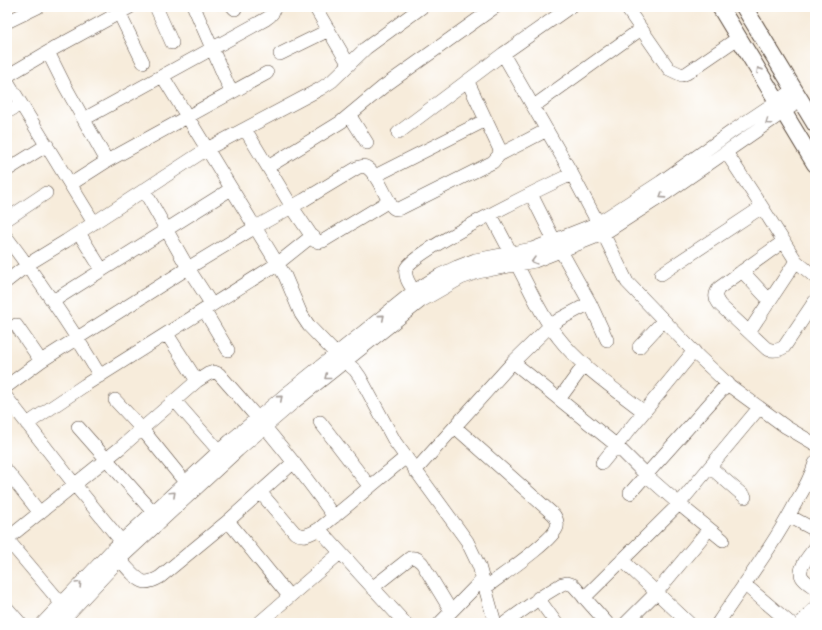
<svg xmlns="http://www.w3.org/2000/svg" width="822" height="630" font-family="'Gochi Hand',sans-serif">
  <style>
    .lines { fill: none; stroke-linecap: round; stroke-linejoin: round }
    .minor-casing { stroke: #57473a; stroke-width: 14 }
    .major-casing { stroke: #57473a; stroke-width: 18 }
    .minor { stroke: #fff; stroke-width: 13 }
    .major { stroke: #fff; stroke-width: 16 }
    .oneway { stroke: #a79f9a }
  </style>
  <rect width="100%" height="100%" fill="#fff"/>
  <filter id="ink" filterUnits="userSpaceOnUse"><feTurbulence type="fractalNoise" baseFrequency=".025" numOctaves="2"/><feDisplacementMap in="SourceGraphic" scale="8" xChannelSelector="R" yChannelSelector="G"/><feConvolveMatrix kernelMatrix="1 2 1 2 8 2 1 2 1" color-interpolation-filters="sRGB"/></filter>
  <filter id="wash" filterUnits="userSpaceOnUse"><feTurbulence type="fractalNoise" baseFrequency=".012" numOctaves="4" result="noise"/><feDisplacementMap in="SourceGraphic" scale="16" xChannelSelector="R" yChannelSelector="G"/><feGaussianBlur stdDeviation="0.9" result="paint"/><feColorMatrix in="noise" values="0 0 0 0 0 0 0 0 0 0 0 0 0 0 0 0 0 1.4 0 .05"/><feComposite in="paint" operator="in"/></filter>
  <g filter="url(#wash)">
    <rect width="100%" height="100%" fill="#f7ecdb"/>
  </g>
  <g filter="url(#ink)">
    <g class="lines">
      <g class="minor-casing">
        <path id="minor" d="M156 7 172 43
          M194 7 231 92
          M233 7 235 9
          M315 7 349 65
          M626 7 669 69 682 75 687 73 738 38
          M119 13 143 62
          M7 22 38 7
          M48 52 65 86 107 161
          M280 54 329 30
          M503 54 572 174 598 223 627 282 699 357 730 386 786 427 815 444
          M7 76 53 49 130 7
          M163 77 285 276 301 314 309 326 336 354 355 370 360 377 395 442 467 541 479 566 495 623
          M7 81 94 223
          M534 106 641 29
          M7 112 21 104
          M350 116 367 143
          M84 119 266 19C271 16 274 13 274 7
          M245 129 292 207 315 241 319 242 323 241 389 201
          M398 133 503 54 570 7
          M726 152 762 207 796 261 815 277
          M499 155 547 130
          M268 167 341 122 383 87 495 7
          M7 170 47 145
          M375 176 486 120
          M71 184 107 161 267 73
          M144 190 188 268 212 305
          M531 194 554 240
          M491 215 511 253
          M7 219 46 193
          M79 233 102 270
          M7 238C41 283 72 328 100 376
          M784 241 719 288C714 295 715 298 720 305L767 349C773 351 778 351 784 347L815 301
          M561 251 590 303 607 340
          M517 265C530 289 541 316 558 337 580 366 615 389 644 412
          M742 271 769 300
          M661 274 762 207
          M7 281 30 263 66 241 207 149 320 89 332 81 366 48 422 7
          M414 291C410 285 404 277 406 269 410 252 548 185 572 174
          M53 301 231 189
          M204 310 228 350
          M16 325 41 361
          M749 332 796 261
          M167 334 197 381
          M639 347 663 321
          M513 362 616 445 646 475 679 504 723 540
          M7 386 41 361 188 268 254 228 304 200 357 168C360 167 363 165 366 167 376 172 385 195 391 205 394 210 396 209 401 208L493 162 499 155 500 150 468 82
          M7 398 75 485 122 542
          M560 398 585 364
          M115 400 142 429 185 482
          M175 401 219 451
          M320 422 370 487
          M27 424 85 385 277 264 312 236 314 237
          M78 427 153 512
          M455 427 554 515C556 518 558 522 557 527 553 541 499 577 485 588
          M602 463 694 351
          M710 467 745 497
          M7 471 40 513
          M415 471 513 362 550 326 560 319 590 303
          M260 492 295 533C304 538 310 534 319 529L406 457
          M630 493 728 383
          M789 516 815 530
          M228 521 289 596
          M319 529 405 623
          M815 548C810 554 797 569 802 577 805 582 811 585 815 588
          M114 553C121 560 135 580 145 582 151 582 155 580 160 577L228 521 294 462
          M622 560 689 623
          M744 584 790 623
          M372 588 410 558C416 557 418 559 422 563L451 611
          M538 598 556 623
          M584 598 679 504 759 408
          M61 603 7 539 120 448 197 381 208 374 214 372 219 374C260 420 299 466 334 517
          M7 608 20 623
          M43 623 112 550 230 441 286 394 414 291 440 275 457 267 475 260 532 249 598 223 661 182 734 130 794 90
          M60 623 120 559 238 450 293 403 421 301 461 278 478 272 535 261 603 234 668 192 801 100
          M259 623 340 553
          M440 623 483 579
          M505 623 544 595 562 584 567 583 573 585 607 623
          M626 623 656 593 709 529
          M718 623C744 584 773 546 795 504 803 491 811 477 815 463
          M801 623 815 608"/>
      </g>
      <g class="major-casing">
        <path id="major" d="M720 7 815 164
          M744 7 815 124"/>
      </g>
      <use href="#minor" class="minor"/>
      <use href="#major" class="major"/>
    </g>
    <defs><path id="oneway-chevron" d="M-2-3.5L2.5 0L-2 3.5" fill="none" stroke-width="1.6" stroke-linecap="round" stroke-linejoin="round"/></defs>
    <g class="oneway">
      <use href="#oneway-chevron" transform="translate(759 70) rotate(-122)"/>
      <use href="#oneway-chevron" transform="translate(768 122) rotate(145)"/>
      <use href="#oneway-chevron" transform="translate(662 196) rotate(147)"/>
      <use href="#oneway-chevron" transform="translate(534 261) rotate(165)"/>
      <use href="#oneway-chevron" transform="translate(382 317) rotate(-40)"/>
      <use href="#oneway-chevron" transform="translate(327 377) rotate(142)"/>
      <use href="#oneway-chevron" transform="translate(280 398) rotate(-40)"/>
      <use href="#oneway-chevron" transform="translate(173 494) rotate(-43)"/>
      <use href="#oneway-chevron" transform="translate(79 584) rotate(-46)"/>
    </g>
  </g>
  <rect width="822" height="630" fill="none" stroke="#fff" stroke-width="24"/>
</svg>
